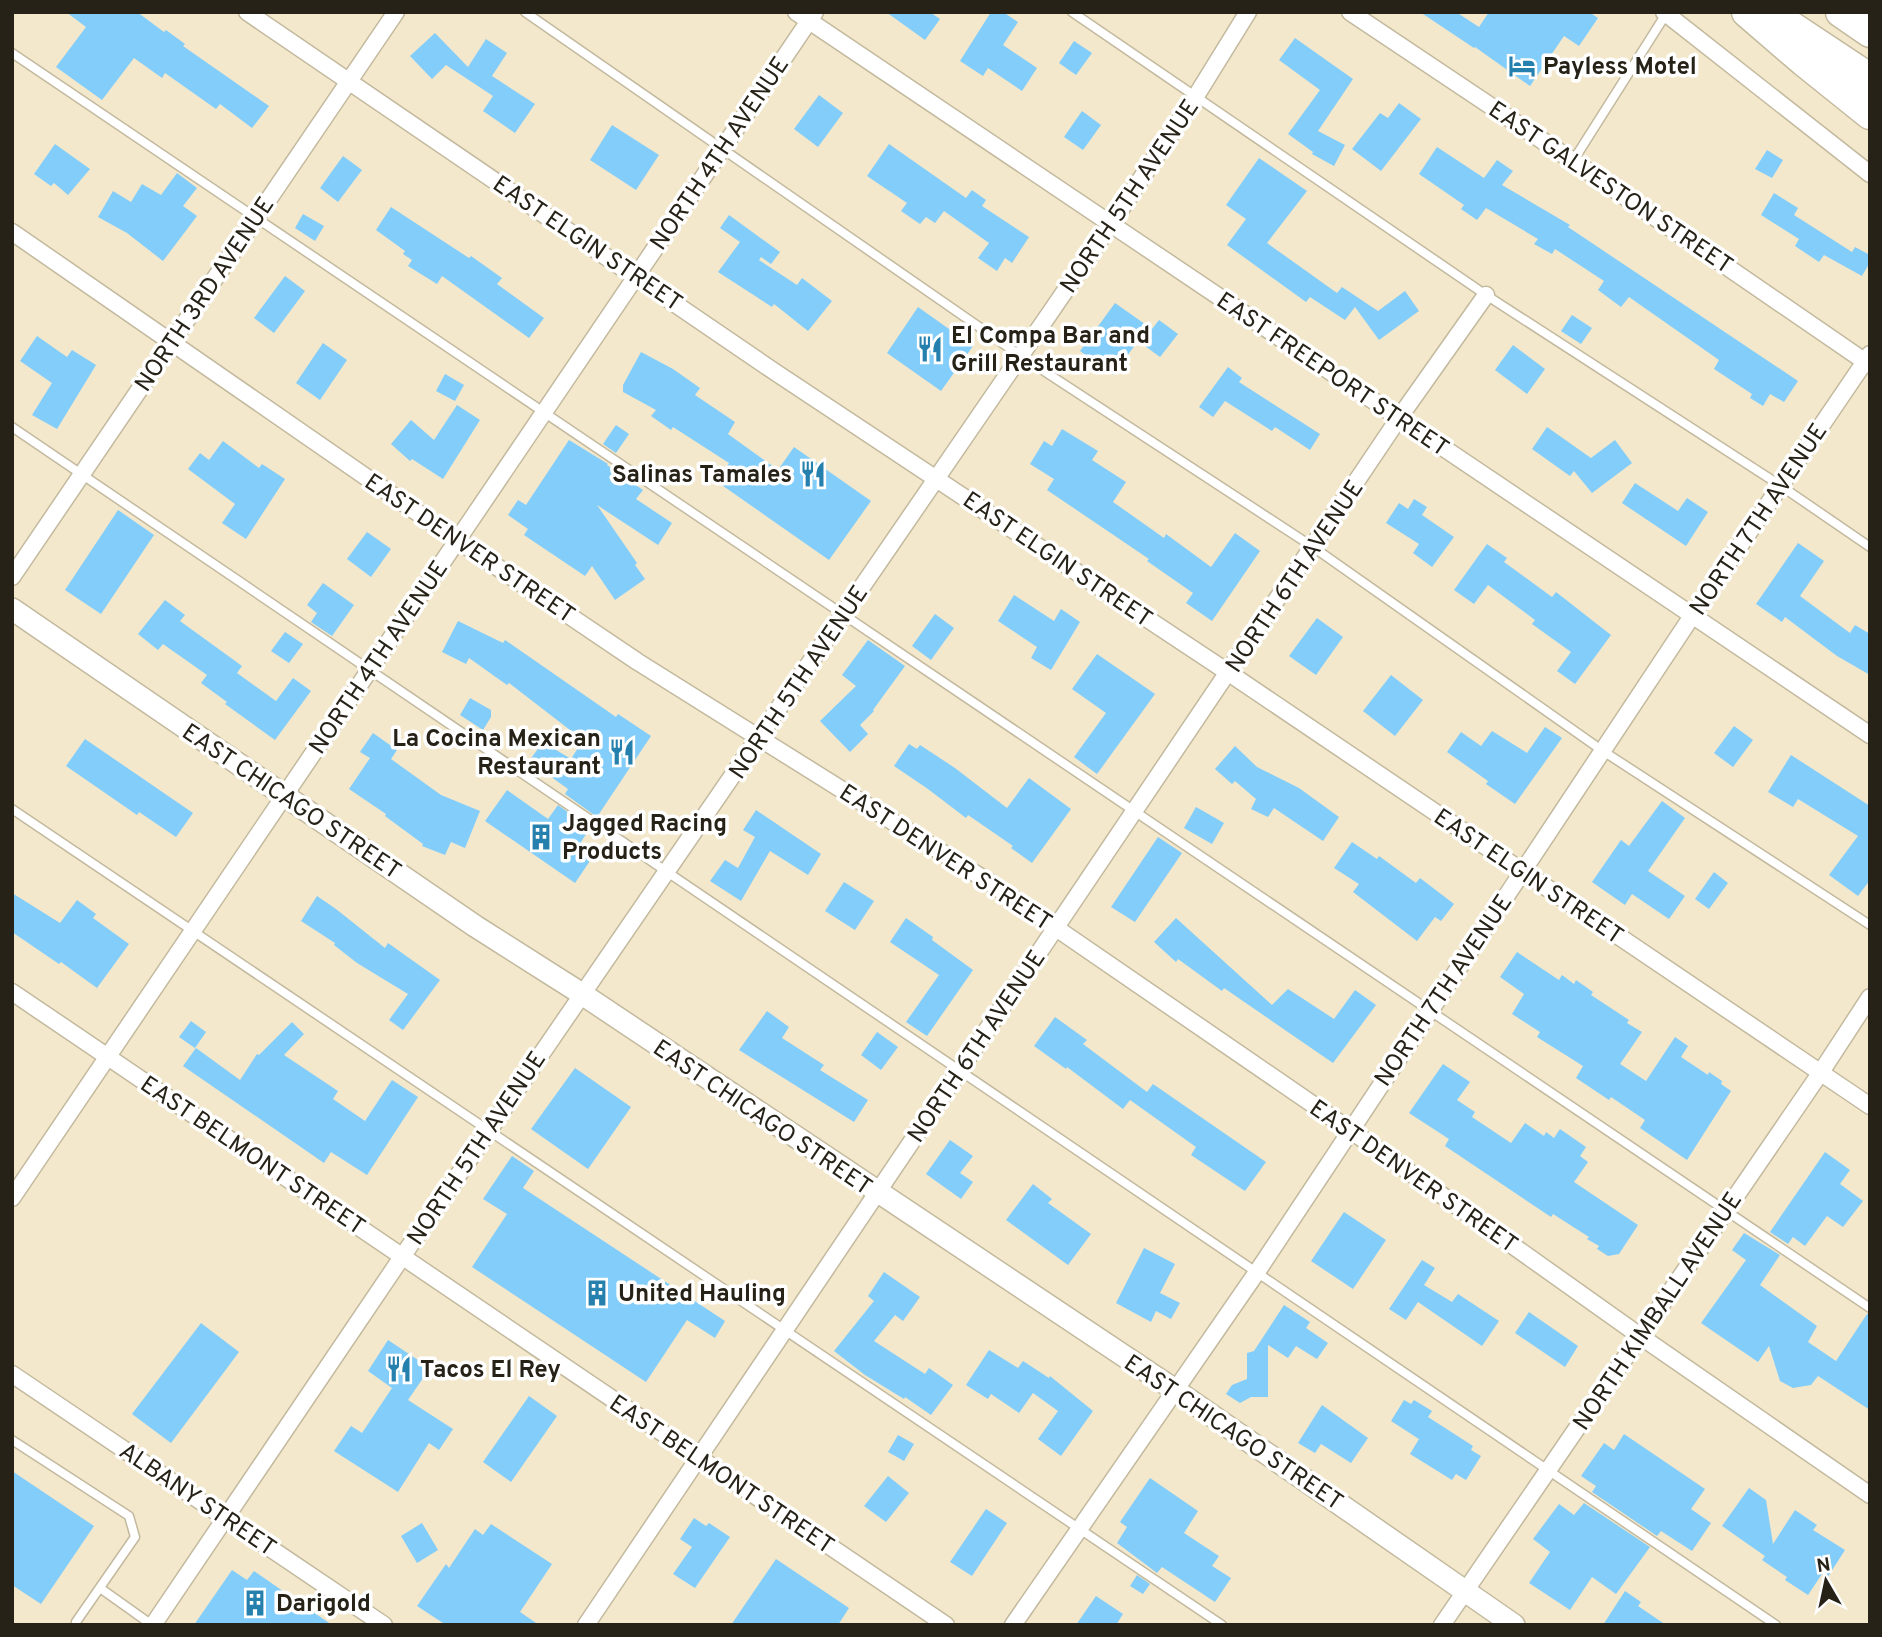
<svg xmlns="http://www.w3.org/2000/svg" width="1882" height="1637" font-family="Overpass,sans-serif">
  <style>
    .building { fill: #82cdfa }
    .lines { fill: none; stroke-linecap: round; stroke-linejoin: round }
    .service-casing { stroke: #c3b99e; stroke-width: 11 }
    .minor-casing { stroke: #c3b99e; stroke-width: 19 }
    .tertiary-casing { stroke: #c3b99e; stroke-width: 24 }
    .motorway-casing { stroke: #c3b99e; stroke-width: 33 }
    .service { stroke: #fff; stroke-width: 8 }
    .minor { stroke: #fff; stroke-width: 16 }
    .tertiary { stroke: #fff; stroke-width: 21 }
    .motorway { stroke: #fff; stroke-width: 30 }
    .labels { text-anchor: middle; stroke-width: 7; stroke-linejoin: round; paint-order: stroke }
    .poi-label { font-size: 24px; font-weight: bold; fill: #262218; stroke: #fff; text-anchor: start }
    .street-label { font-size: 24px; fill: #262218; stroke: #fff }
  </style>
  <rect width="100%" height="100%" fill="#f3e8cc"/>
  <path class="building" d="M66 12H137L164 32 166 30 185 44 183 46 269 106 252 128 220 104 216 109 165 73 162 78 134 58 102 100 56 67 86 27Z
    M886 12H930L940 19 925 40Z
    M991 12H1003L1018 22 1003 45 1037 68 1022 91 988 68 983 76 960 61Z
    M1420 12H1456L1479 27 1489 12H1589L1598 18 1579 46 1564 36 1530 86 1475 47 1474 48Z
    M435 33 468 67 486 39 507 53 492 76 535 104 515 133 483 111 493 96 446 65 432 79 410 56Z
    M1295 38 1353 79 1318 131 1345 145 1334 166 1312 154 1313 152 1288 134 1320 90 1279 60Z
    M1074 41 1092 53 1076 75 1059 63Z
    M819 95 843 113 818 147 794 129Z
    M1399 103 1421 119 1381 171 1352 149 1380 113 1388 118Z
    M1082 111 1101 125 1083 150 1064 137Z
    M612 125 659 155 636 190 590 160Z
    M55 144 90 169 68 195 54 183 51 186 34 174Z
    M889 144 966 198 972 190 986 200 982 206 1029 237 1012 263 1005 258 997 271 978 258 989 243 944 211 935 223 926 217 920 224 901 211 907 203 867 176Z
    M1437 147 1484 178 1497 160 1513 171 1502 185 1570 225 1568 227 1798 381 1784 402 1770 394 1763 406 1750 398 1752 394 1714 369 1719 360 1629 297 1621 307 1598 290 1604 281 1555 249 1552 254 1534 244 1538 239 1486 208 1477 220 1461 209 1464 205 1419 174Z
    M1767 150 1783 160 1772 178 1755 169Z
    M343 156 362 170 338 202 320 188Z
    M1259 158 1307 191 1267 243 1337 293 1342 287 1378 311 1405 291 1419 311 1379 340 1355 307 1345 320 1310 297 1306 302 1227 245 1246 219 1226 205Z
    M177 173 197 188 183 206 197 216 163 261 127 233 98 217 113 191 131 202 142 184 161 195Z
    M1774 193 1798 208 1794 215 1852 252 1855 247 1870 255V262L1862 276 1824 255 1819 262 1795 246 1799 239 1761 215Z
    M391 207 469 258 471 256 502 278 497 284 544 318 529 338 442 276 437 284 408 266 412 260 403 254 405 251 376 230Z
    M303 214 324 226 315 241 295 228Z
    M729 215 780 252 771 264 761 257 759 260 797 285 802 278 832 301 808 331 774 304 772 307 718 272 740 242 720 228Z
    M285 276 305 291 274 333 254 318Z
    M1115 303 1152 329 1159 320 1178 334 1160 357 1138 341 1113 375 1080 351Z
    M918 307 973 346 941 391 887 353Z
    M1572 315 1592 328 1581 344 1561 331Z
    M37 336 67 357 72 350 96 365 57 429 32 415 52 383 20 361Z
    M323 343 347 360 320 400 296 383Z
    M1513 345 1545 369 1527 394 1495 370Z
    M641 352 673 369 700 388 695 395 735 422 728 434 778 470 794 447 871 501 829 560 716 481 729 463 673 427 671 430 651 416 656 410 623 392V385Z
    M1228 367 1242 378 1239 382 1320 434 1310 450 1275 427 1272 431 1225 401 1213 417 1199 407Z
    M445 374 464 385 455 401 436 391Z
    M457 405 480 420 443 479 412 459 410 461 391 444 411 420 434 440Z
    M616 425 629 434 616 453 603 444Z
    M1547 427 1591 458 1615 440 1632 463 1592 493 1574 471 1570 476 1532 449Z
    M1062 429 1098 451 1092 460 1126 482 1113 502 1164 538 1166 534 1211 567 1235 533 1260 551 1212 621 1186 603 1193 593 1147 561 1149 559 1047 490 1054 479 1030 464 1044 441 1052 446Z
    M569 440 608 464 607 465 643 490 636 499 672 523 658 545 597 505 637 563 635 565 645 579 615 600 592 566 585 576 524 535 528 529 508 515 518 500 526 505Z
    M223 441 259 468 262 464 285 479 246 539 222 523 235 504 188 469 200 453 209 460Z
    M1635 483 1678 511 1687 498 1708 512 1686 546 1622 503Z
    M1414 499 1427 507 1422 515 1454 537 1432 567 1413 553 1419 544 1386 523 1399 503 1408 509Z
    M118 510 154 535 101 614 65 590Z
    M367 532 391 549 371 577 347 559Z
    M1798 543 1824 561 1800 596 1850 633 1855 625 1870 634V675L1837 656 1785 617 1782 622 1756 604Z
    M1487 544 1507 558 1504 562 1552 597 1556 592 1611 635 1575 684 1557 671 1571 652 1532 624 1535 620 1488 585 1474 604 1454 590Z
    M323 583 354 605 332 636 311 622 317 613 307 605Z
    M1014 595 1054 621 1061 609 1080 622 1051 670 1031 658 1037 647 998 621Z
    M165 600 185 615 180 621 242 666 237 673 276 701 293 678 311 691 275 740 225 704 227 702 201 683 207 675 163 644 158 650 138 634Z
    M935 614 954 628 931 660 912 646Z
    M1317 618 1343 637 1316 675 1289 656Z
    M458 621 503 643 505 640 616 717 618 714 651 736 597 817 565 794 568 789 529 761 543 742 571 759 583 740 509 683 507 685 469 658 466 664 442 652Z
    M285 632 303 644 289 663 271 651Z
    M868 640 905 666 873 710 874 711 860 725 868 734 850 752 820 721 856 686 842 675Z
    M1097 654 1155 694 1097 774 1074 757 1106 713 1072 689Z
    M1391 675 1423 700 1395 736 1363 711Z
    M470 698 491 710V717L483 730 460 715Z
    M1734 726 1753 740 1733 767 1714 753Z
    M1545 727 1562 738 1515 804 1486 784 1488 781 1447 752 1461 732 1481 746 1492 731 1527 753Z
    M373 733 397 750 391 759 441 795 480 811 465 848 451 842 445 855 422 846 423 844 385 816 386 814 349 789 370 758 360 752Z
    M85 739 193 813 176 837 139 812 137 815 66 766Z
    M909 744 917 749 920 745 955 768 1007 808 1029 778 1071 809 1032 863 1011 848 1013 846 968 815 966 818 928 789 894 766Z
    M1235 746 1257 767 1299 788 1339 817 1323 841 1274 808 1268 817 1251 809 1256 799 1235 781 1232 784 1215 769Z
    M1791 755 1870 806V880L1858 896 1829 875 1858 836 1798 799 1793 807 1768 792Z
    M507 790 548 819 558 805 590 828 581 842 596 852 575 883 485 821Z
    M1662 801 1685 818 1648 871 1685 896 1669 919 1632 894 1625 905 1592 882 1621 840 1629 846Z
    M1196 807 1224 823 1212 844 1184 828Z
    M756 810 821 854 808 875 770 851 741 901 710 881 725 860 738 868 755 837 743 830Z
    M1158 837 1182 853 1135 922 1111 907Z
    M1352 842 1377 859 1379 856 1416 883 1420 878 1454 904 1441 921 1435 917 1417 941 1353 892 1359 884 1334 868Z
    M1714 872 1728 883 1709 909 1695 899Z
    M844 882 874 901 855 930 825 911Z
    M12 893 60 923 77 900 96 914 93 918 129 944 97 988 61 962 59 964 12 932Z
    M317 896 336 909 385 948 388 943 440 980 403 1030 389 1020 408 994 357 963 334 945 335 943 301 921Z
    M906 918 933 937 932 940 973 970 927 1036 906 1022 939 975 890 942Z
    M1176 918 1272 1005 1288 989 1334 1019 1355 990 1376 1005 1333 1063 1224 988 1222 991 1178 959 1176 962 1154 942Z
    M1517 952 1559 980 1562 975 1574 984 1576 980 1593 992 1591 995 1629 1020 1627 1023 1642 1032 1620 1064 1646 1081 1675 1037 1688 1046 1681 1057 1708 1075 1709 1072 1722 1081 1721 1084 1731 1091 1687 1160 1640 1128 1645 1120 1611 1097 1609 1100 1576 1078 1583 1066 1537 1037 1540 1032 1512 1014 1524 994 1500 977Z
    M767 1011 789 1027 782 1038 824 1065 820 1070 868 1100 854 1122 739 1050Z
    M1055 1017 1087 1040 1083 1044 1147 1092 1153 1084 1266 1162 1245 1191 1191 1155 1196 1147 1130 1100 1123 1109 1067 1067 1066 1069 1034 1046Z
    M191 1021 206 1032 195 1048 179 1037Z
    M292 1022 304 1034 284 1055 338 1091 333 1099 365 1121 392 1080 418 1097 367 1175 331 1152 324 1163 183 1066 196 1048 240 1080 257 1054 259 1055Z
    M877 1032 898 1047 881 1070 861 1055Z
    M1443 1064 1470 1082 1457 1100 1475 1112 1472 1117 1511 1143 1525 1123 1544 1136 1546 1132 1554 1138 1560 1129 1586 1147 1580 1156 1588 1162 1574 1182 1638 1225 1619 1254 1608 1256 1597 1249 1599 1246 1587 1239 1589 1237 1553 1214 1551 1217 1445 1146 1449 1139 1409 1113Z
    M575 1068 631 1107 588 1169 531 1129Z
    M950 1140 973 1156 960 1173 973 1182 961 1199 926 1174Z
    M1825 1152 1850 1170 1840 1184 1863 1201 1843 1227 1827 1216 1805 1246 1793 1237 1788 1244 1770 1232Z
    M512 1156 534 1171 523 1188 725 1321 715 1338 687 1320 646 1382 472 1267 507 1214 483 1199Z
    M1033 1184 1052 1199 1048 1203 1091 1234 1068 1265 1006 1220Z
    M1344 1212 1386 1240 1353 1289 1311 1261Z
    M1744 1233 1780 1255 1760 1285 1817 1326 1808 1342 1836 1361 1867 1314H1870V1410L1818 1376 1811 1385 1793 1388 1780 1381 1769 1346 1758 1362 1701 1323 1746 1260 1732 1250Z
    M1144 1248 1175 1264 1160 1293 1180 1303 1171 1319 1156 1311 1151 1322 1116 1303Z
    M1422 1260 1435 1268 1424 1285 1452 1302 1458 1294 1499 1321 1482 1346 1418 1302 1406 1320 1389 1309Z
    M884 1272 920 1297 903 1321 895 1315 874 1341 925 1374 929 1368 953 1385 931 1415 905 1397 904 1399 865 1375 834 1351 874 1301 868 1296Z
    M1284 1305 1310 1322 1306 1328 1328 1343 1317 1359 1296 1346 1288 1358 1268 1345V1397H1251L1240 1403 1226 1394 1232 1385 1247 1379V1353L1254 1351Z
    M1529 1312 1578 1346 1565 1367 1515 1333Z
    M201 1323 239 1352 171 1443 132 1414Z
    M388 1340 430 1368 408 1400 453 1429 439 1450 429 1443 398 1492 334 1451 351 1426 362 1433 392 1388 368 1371Z
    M989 1350 1018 1368 1023 1361 1049 1378 1050 1376 1093 1411 1061 1456 1038 1439 1058 1411 1033 1393 1019 1413 991 1394 988 1399 966 1385Z
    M529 1396 557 1416 511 1482 483 1462Z
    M1404 1400 1411 1404 1414 1400 1432 1411 1428 1417 1473 1446 1471 1450 1481 1456 1466 1480 1456 1474 1452 1480 1410 1454 1419 1439 1391 1421Z
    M1322 1405 1368 1438 1351 1463 1321 1444 1315 1453 1298 1443Z
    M1624 1434 1705 1489 1691 1509 1711 1523 1692 1551 1661 1531 1657 1536 1592 1492 1596 1486 1581 1476 1604 1443 1614 1450Z
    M898 1435 914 1444 904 1461 888 1452Z
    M12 1471 94 1526 41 1604 12 1585Z
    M888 1476 909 1493 886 1522 864 1506Z
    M1150 1478 1198 1511 1184 1533 1219 1556 1212 1566 1231 1578 1215 1602 1162 1567 1157 1573 1117 1543 1127 1527 1120 1522Z
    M1749 1488 1766 1500 1773 1544 1795 1510 1817 1525 1813 1530 1845 1550 1827 1578 1822 1574 1808 1595 1785 1580 1787 1577 1762 1560 1765 1556 1722 1526Z
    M1584 1503 1650 1547 1616 1594 1592 1577 1570 1610 1529 1583 1550 1552 1533 1539 1559 1504 1574 1515Z
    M986 1509 1007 1523 972 1576 950 1562Z
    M694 1518 706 1526 709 1523 730 1537 695 1588 673 1574 692 1547 680 1539Z
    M422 1523 438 1550 417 1563 401 1536Z
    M491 1524 552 1564 520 1612 539 1625H446L417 1606 446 1564 449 1568 475 1529 483 1535Z
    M776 1559 849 1608 838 1625H731Z
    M232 1570 247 1580 254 1571 332 1625H194Z
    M1137 1575 1150 1584 1143 1594 1130 1586Z
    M1625 1591 1641 1602 1638 1606 1666 1625H1603Z
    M1096 1596 1123 1614 1116 1625H1076Z"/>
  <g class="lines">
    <g class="service-casing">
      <path id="service" d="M525 12 1021 356 1313 547 1603 751 1870 925
        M1072 12 1486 295 1781 486 1870 547
        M12 53 1870 1308
        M1573 161 1666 14
        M12 427 1776 1625
        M12 809 1222 1625
        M12 1440 129 1516 135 1537 76 1622 77 1625
        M100 1588 152 1625"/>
    </g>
    <g class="minor-casing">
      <path id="minor" d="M247 12 775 372 1229 673 1870 1106
        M796 12 1870 735
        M1350 12 1573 161 1870 365
        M1664 12 1870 174
        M12 232 457 540 638 662 989 882 1350 1130 1640 1336 1870 1495
        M12 577 396 12
        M12 992 946 1625
        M12 1198 815 12
        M12 1374 384 1625
        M153 1625 402 1257 1111 224 1196 96 1248 12
        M586 1625 1399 418 1486 295
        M1013 1625 1257 1272 1692 616 1870 354
        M1442 1625 1821 1072 1870 997"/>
    </g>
    <g class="tertiary-casing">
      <path id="tertiary" d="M12 609 475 926 582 994 1175 1390 1514 1625"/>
    </g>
    <g class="motorway-casing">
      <path id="motorway" d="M1747 12 1804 61 1870 114
        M1841 12 1870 32
        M1775 16 1870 79"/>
    </g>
    <use href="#service" class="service"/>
    <use href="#minor" class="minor"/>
    <use href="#tertiary" class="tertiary"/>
    <use href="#motorway" class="motorway"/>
  </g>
  <defs>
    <g id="hotel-bare" transform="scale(2.1)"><path d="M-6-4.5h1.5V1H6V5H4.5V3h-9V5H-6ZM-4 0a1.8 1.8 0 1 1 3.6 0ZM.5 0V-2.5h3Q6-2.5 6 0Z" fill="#2680ae" stroke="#fff" stroke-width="2.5" paint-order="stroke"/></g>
    <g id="restaurant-bare" transform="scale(2.1)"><path d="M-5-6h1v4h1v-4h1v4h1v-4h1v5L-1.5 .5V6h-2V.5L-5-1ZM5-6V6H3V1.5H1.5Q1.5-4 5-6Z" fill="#2680ae" stroke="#fff" stroke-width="2.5" paint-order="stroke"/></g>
    <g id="building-bare" transform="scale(2.1)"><path d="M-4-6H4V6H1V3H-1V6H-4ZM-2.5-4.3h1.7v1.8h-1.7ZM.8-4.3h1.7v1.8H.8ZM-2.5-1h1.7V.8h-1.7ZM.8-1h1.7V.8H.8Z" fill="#2680ae" stroke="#fff" stroke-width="2.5" paint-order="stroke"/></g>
  </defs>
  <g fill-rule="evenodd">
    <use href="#hotel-bare" x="1522" y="66"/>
    <use href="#restaurant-bare" x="930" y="349"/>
    <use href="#restaurant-bare" x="813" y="474"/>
    <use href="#restaurant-bare" x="622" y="752"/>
    <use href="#building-bare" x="541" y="837"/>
    <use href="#building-bare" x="597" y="1293"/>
    <use href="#restaurant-bare" x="399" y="1369"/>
    <use href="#building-bare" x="255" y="1603"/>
  </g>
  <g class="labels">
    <g class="poi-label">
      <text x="1543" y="74">Payless Motel</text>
      <text x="951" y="343">El Compa Bar and<tspan x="951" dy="28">Grill Restaurant</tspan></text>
      <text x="792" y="482" text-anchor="end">Salinas Tamales</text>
      <text x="601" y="746" text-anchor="end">La Cocina Mexican<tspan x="601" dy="28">Restaurant</tspan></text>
      <text x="562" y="831">Jagged Racing<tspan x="562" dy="28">Products</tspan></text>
      <text x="618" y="1301">United Hauling</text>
      <text x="420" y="1377">Tacos El Rey</text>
      <text x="276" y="1611">Darigold</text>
    </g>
    <g class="street-label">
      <text transform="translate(719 153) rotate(-56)" y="8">NORTH 4TH AVENUE</text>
      <text transform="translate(1611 187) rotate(34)" y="8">EAST GALVESTON STREET</text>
      <text transform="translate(1129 196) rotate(-56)" y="8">NORTH 5TH AVENUE</text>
      <text transform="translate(588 243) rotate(34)" y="8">EAST ELGIN STREET</text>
      <text transform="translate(204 294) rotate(-56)" y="8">NORTH 3RD AVENUE</text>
      <text transform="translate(1333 374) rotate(34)" y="8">EAST FREEPORT STREET</text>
      <text transform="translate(1758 519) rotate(-56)" y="8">NORTH 7TH AVENUE</text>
      <text transform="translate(470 548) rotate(34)" y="8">EAST DENVER STREET</text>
      <text transform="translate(1058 559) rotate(34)" y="8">EAST ELGIN STREET</text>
      <text transform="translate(1294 576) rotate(-56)" y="8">NORTH 6TH AVENUE</text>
      <text transform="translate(378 657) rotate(-56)" y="8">NORTH 4TH AVENUE</text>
      <text transform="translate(798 682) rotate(-56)" y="8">NORTH 5TH AVENUE</text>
      <text transform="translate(292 801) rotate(34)" y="8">EAST CHICAGO STREET</text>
      <text transform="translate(946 857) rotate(33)" y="8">EAST DENVER STREET</text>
      <text transform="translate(1529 876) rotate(34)" y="8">EAST ELGIN STREET</text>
      <text transform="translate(1443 990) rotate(-56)" y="8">NORTH 7TH AVENUE</text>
      <text transform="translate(976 1046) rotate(-56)" y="8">NORTH 6TH AVENUE</text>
      <text transform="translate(763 1117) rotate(34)" y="8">EAST CHICAGO STREET</text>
      <text transform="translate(476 1148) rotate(-56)" y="8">NORTH 5TH AVENUE</text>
      <text transform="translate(253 1155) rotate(34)" y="8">EAST BELMONT STREET</text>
      <text transform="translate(1414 1176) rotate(35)" y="8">EAST DENVER STREET</text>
      <text transform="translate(1657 1311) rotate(-56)" y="8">NORTH KIMBALL AVENUE</text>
      <text transform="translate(1234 1432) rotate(34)" y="8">EAST CHICAGO STREET</text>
      <text transform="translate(722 1474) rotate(34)" y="8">EAST BELMONT STREET</text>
      <text transform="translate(198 1499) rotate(34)" y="8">ALBANY STREET</text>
    </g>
  </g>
  <rect width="1882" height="1637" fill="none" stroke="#262218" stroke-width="28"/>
  <g transform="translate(1826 1581) rotate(351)" stroke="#ffffff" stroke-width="5" paint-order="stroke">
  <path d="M0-5L12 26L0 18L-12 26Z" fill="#262218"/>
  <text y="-10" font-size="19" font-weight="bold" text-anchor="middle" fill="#262218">N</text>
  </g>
</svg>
